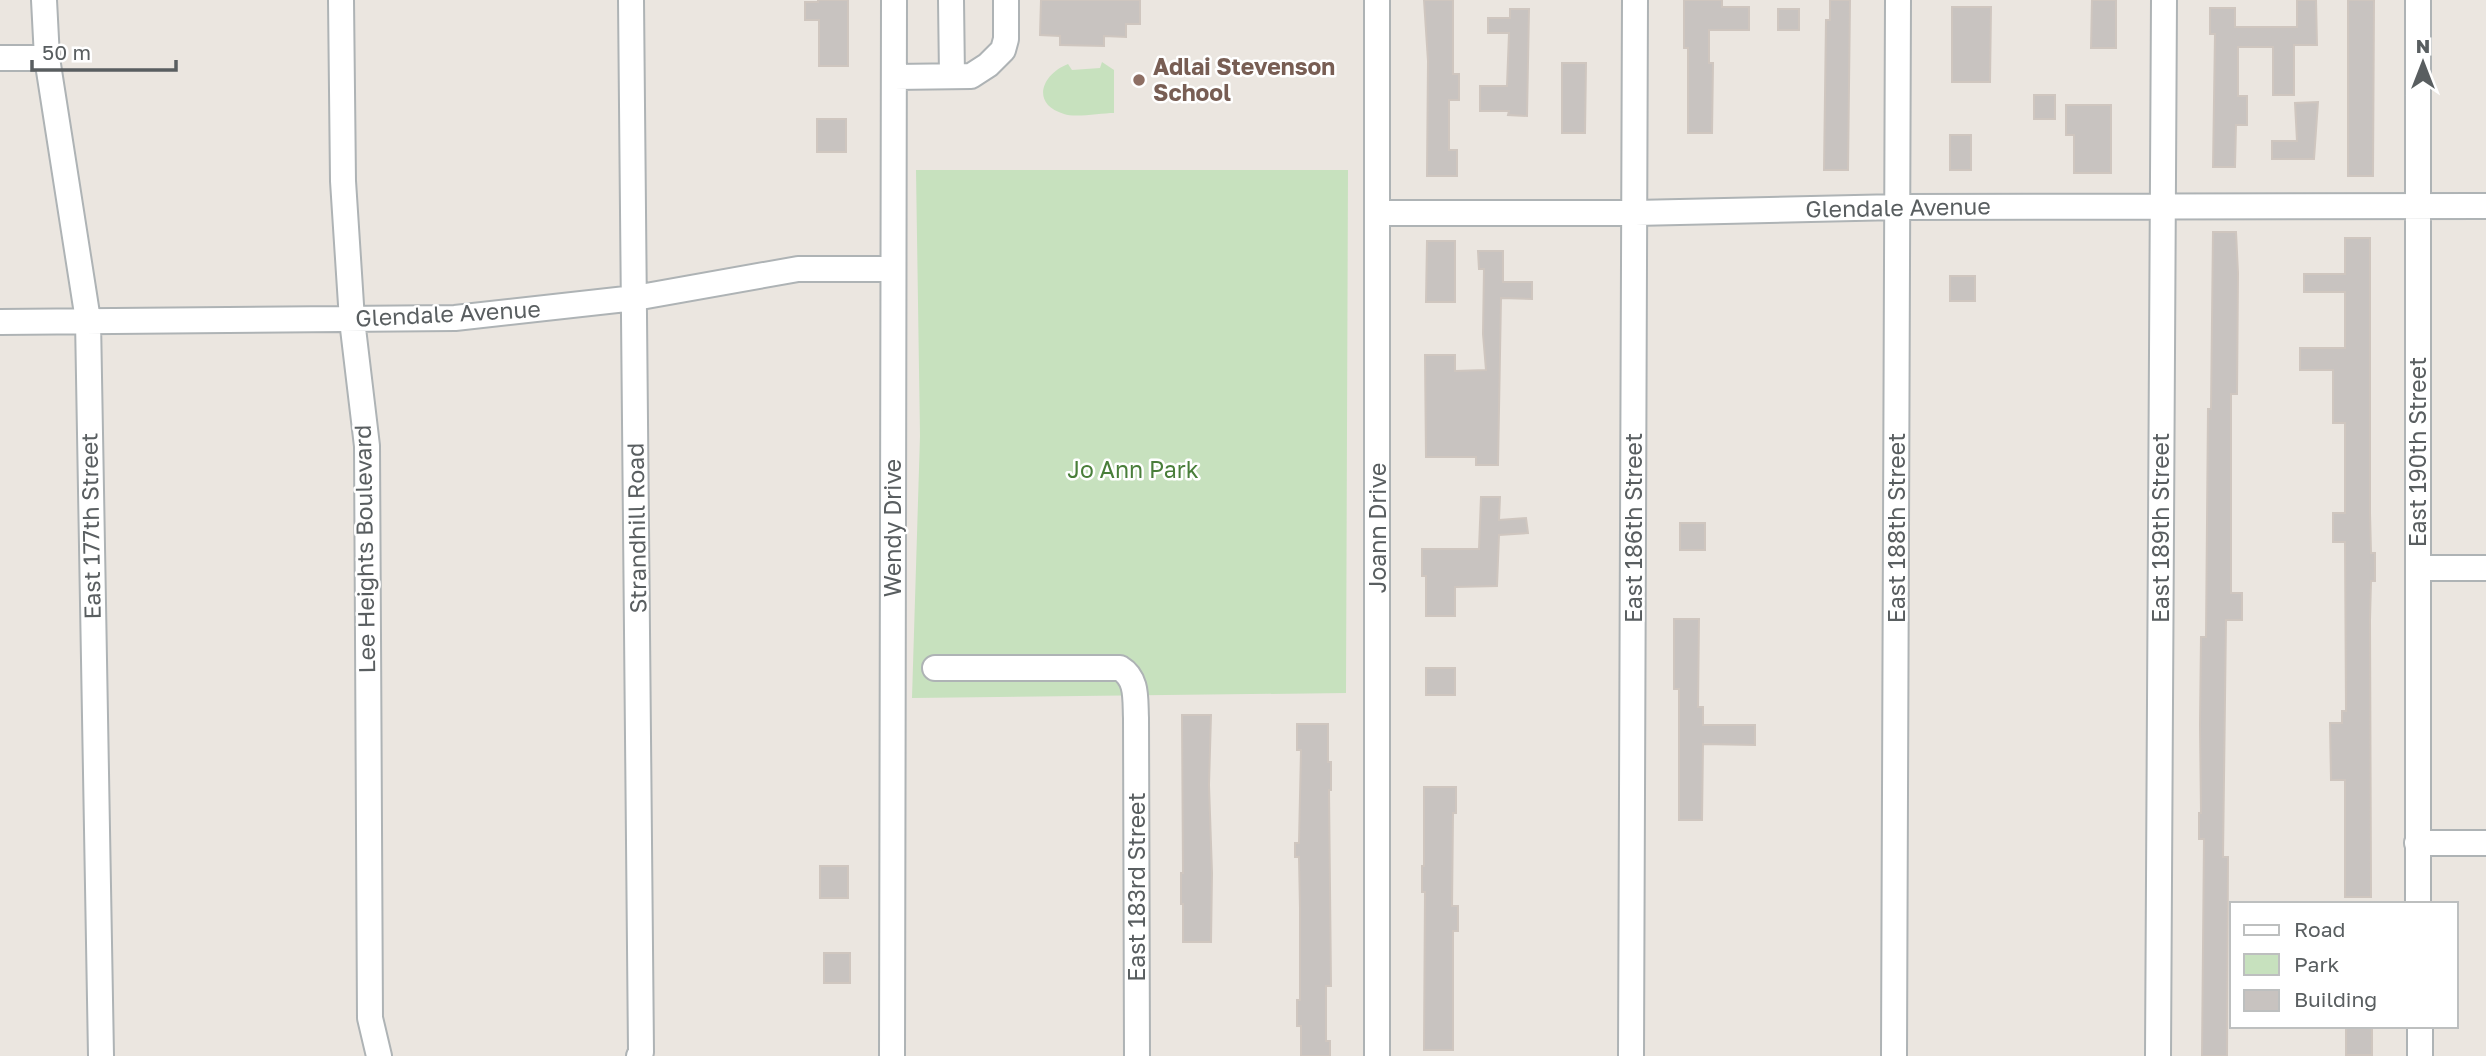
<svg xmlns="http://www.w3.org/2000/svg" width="2486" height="1056" font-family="'Golos Text',sans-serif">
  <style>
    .green { fill: #c7e1be }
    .building { fill: #c8c3c0; stroke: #cfc6bf; stroke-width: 2 }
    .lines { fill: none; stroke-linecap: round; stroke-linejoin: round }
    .minor-casing { stroke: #aeb3b5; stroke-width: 28 }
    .minor { stroke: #fff; stroke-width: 24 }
    .education-dot { fill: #8d6e63; stroke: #fff; stroke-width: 2.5 }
    .labels { text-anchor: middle; stroke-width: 5; stroke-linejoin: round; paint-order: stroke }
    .education-label { font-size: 23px; font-weight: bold; fill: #785e54; stroke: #fff; text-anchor: start }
    .street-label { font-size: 23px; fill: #595e60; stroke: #fff }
    .park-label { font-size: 23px; fill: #497e3a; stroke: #fff }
  </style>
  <rect width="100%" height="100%" fill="#ebe6e0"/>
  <path class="green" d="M1102 62 1114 70V113C1101 113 1075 118 1064 114 1030 104 1042 74 1068 64L1072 70 1100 68Z
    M916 170H1348L1346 693 912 698 920 436Z"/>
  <path class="building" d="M818 0H848V66H819V20H805V2H818Z
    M1041 0H1140V24H1126V37L1104 36V46L1060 45V36L1040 35Z
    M1424 0H1453V74H1459V100H1449V150H1457V176H1427L1428 61Z
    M1684 0H1722V7H1749V30H1709V63H1713L1712 133H1688V48H1684Z
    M1830 0H1850L1848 170H1824L1826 20H1830Z
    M2092 0H2116V48H2091Z
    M2297 0H2316L2317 45H2294V95H2273V47H2238V96H2247V125H2236L2235 167H2213L2215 34H2210V8H2235V27H2297Z
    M2348 0H2374L2373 176H2348Z
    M1952 7H1991L1990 82H1952Z
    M1510 9H1529L1527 116 1508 115 1509 111H1480V86H1507L1509 33H1488V18H1510Z
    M1778 9H1799V30H1778Z
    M1562 63H1586L1585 133H1562Z
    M2034 95H2055V119H2034Z
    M2318 102 2314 159H2272V141H2297L2295 103Z
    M2066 105H2111V173H2074V135H2066Z
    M817 119H846V152H817Z
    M1950 135H1971V170H1950Z
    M2213 232H2236L2238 273 2237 394H2231V593H2242V620H2226L2223 857H2228L2227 1056H2202L2204 839H2199V813H2201L2200 725 2201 637H2206L2208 409H2211Z
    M2345 238H2370V513L2371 553H2375V581H2371L2370 620 2371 897H2345V780H2331L2330 723H2342V711H2346L2345 542H2333V513H2345V423H2333V370H2300V348H2345V292H2304V274H2345Z
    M1427 241H1455V302H1426Z
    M1478 251H1503V282H1532V299L1501 298 1498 465H1476V457H1426L1425 355H1455V371L1486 370 1483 334 1484 269H1479Z
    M1950 276H1975V301H1950Z
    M1481 497H1500L1499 520 1526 518 1528 533 1499 535 1497 586 1455 587V616H1426V576H1422V549H1479Z
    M1680 523H1705V550H1680Z
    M1674 619H1699L1698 707H1703V725H1755V745L1703 744 1702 820H1679V689H1674Z
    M1426 668H1455V695H1426Z
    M1182 715H1211L1209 785 1212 873 1211 942H1183V904H1181V873H1183Z
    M1297 724H1328V762H1331V790H1329L1331 986H1326V1041H1330V1056H1301V1026H1297V1000H1300V908L1299 857H1295V843H1299L1301 750H1297Z
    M1424 787H1456V813H1453L1452 906H1458V931H1453V1050H1424L1425 892H1422V866H1424Z
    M820 866H848V898H820Z
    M824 953H850V983H824Z
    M2346 1028H2372V1055H2346Z"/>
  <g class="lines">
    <g class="minor-casing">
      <path id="minor" d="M44 0 47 58 88 320 101 1056
        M341 0 343 181 352 320 367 446 370 1018 379 1056
        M631 0 641 1052 639 1056
        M951 0 952 76
        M1377 0V1056
        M2418 0V904
        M0 58H47
        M894 77 971 76 988 65 1003 50 1006 39V0
        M1378 213H1635L1899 207 2486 206
        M0 322 455 318 635 298 798 269H893
        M2418 568H2486
        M935 668H1120C1138 679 1135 699 1136 718L1137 1056
        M2417 843H2486
        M2420 1026V1056
        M892 1056 894 0
        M1631 1056 1635 0
        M1894 1056 1898 0
        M2158 1056 2164 0"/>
    </g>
    <use href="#minor" class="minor"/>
  </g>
  <circle class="education-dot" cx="1139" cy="80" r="7"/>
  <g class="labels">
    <g class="education-label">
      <text x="1153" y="75">Adlai Stevenson<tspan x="1153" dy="26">School</tspan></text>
    </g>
    <g class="street-label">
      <text transform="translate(1898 208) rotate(-1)" y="8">Glendale Avenue</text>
      <text transform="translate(448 314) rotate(-3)" y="8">Glendale Avenue</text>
      <text transform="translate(2418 452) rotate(-90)" y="8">East 190th Street</text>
      <text transform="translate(91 526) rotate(-91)" y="8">East 177th Street</text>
      <text transform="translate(637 528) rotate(-91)" y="8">Strandhill Road</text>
      <text transform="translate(893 528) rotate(-90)" y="8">Wendy Drive</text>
      <text transform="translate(1378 528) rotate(-90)" y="8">Joann Drive</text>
      <text transform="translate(1634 528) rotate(-90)" y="8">East 186th Street</text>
      <text transform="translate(1897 528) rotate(-90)" y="8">East 188th Street</text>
      <text transform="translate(2161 528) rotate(-90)" y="8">East 189th Street</text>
      <text transform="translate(365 549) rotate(-91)" y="8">Lee Heights Boulevard</text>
      <text transform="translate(1137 887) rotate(-90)" y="8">East 183rd Street</text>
    </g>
    <g class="park-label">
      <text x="1133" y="478">Jo Ann Park</text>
    </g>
  </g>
  <rect x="2230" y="902" width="228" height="126" fill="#ffffff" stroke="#bdbfbf" stroke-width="2"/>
  <rect x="2244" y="925" width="35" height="10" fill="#ffffff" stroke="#bdbfbf" stroke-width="2"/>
  <text x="2294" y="937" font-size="21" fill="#595e60">Road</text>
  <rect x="2244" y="954" width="35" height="21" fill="#c7e1be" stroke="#bdbfbf" stroke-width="2"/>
  <text x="2294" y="972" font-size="21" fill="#595e60">Park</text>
  <rect x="2244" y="990" width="35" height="21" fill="#c8c3c0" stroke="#bdbfbf" stroke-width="2"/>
  <text x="2294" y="1007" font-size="21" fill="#595e60">Building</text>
  <g transform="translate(2423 63)" stroke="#ffffff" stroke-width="5" paint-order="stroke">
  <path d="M0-5L12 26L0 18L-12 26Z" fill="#595e60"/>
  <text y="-10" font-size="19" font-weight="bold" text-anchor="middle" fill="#595e60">N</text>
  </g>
  <path d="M32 60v10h144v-10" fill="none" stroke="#595e60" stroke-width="3.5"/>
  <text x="42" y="60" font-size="21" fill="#595e60" stroke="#ffffff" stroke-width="5" paint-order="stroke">50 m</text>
</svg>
